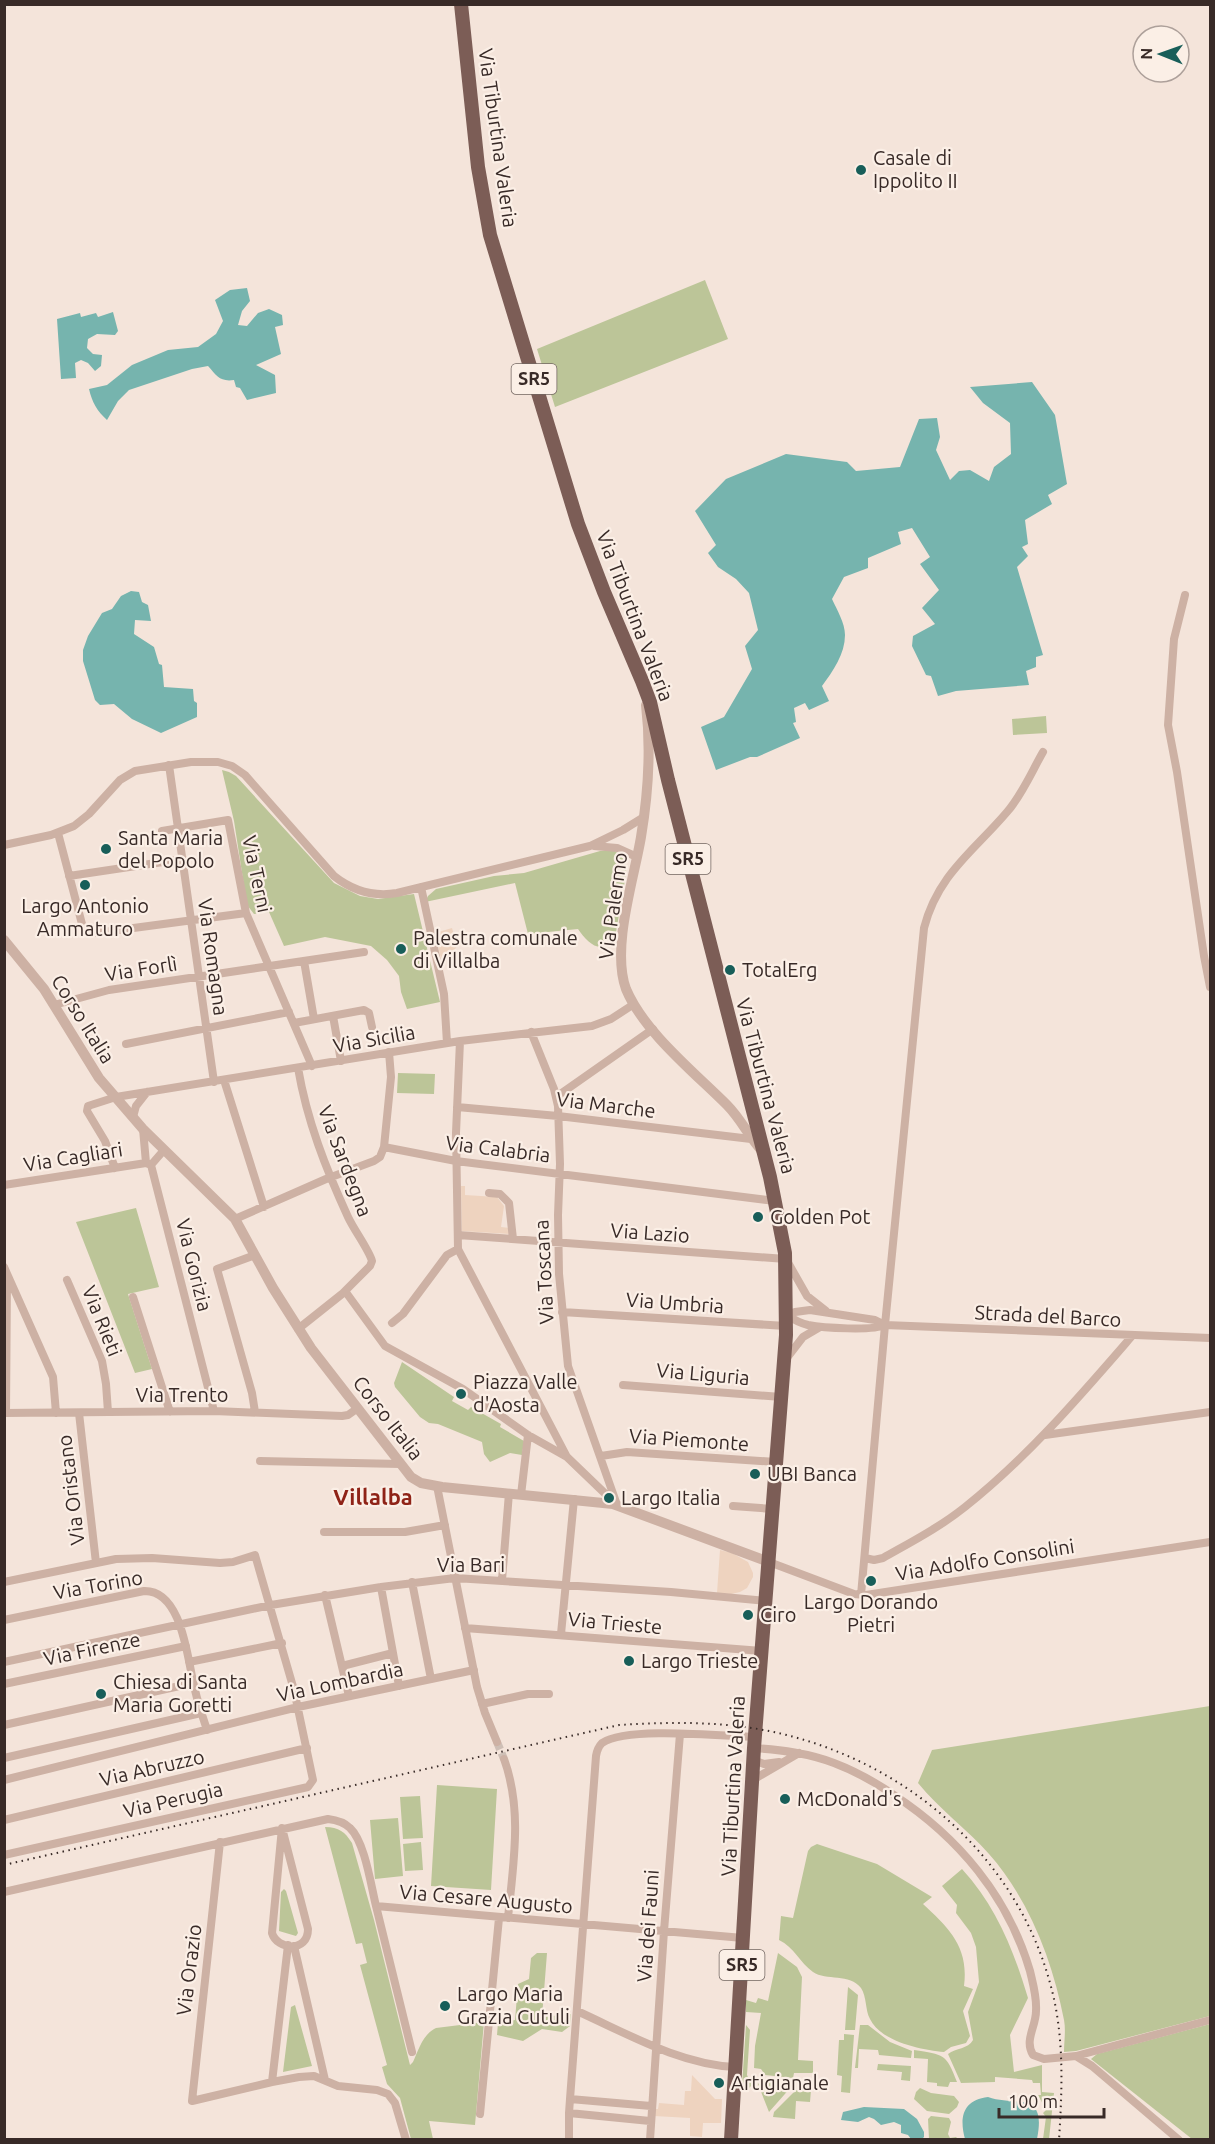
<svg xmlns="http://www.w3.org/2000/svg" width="1215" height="2144" font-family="Ubuntu,sans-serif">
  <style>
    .green { fill: #bcc598 }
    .plaza { fill: #eed3bf }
    .water { fill: #76b4ae }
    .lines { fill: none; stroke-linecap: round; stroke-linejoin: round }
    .minor-tunnel { stroke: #cebfb6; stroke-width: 8; stroke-dasharray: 8 4; stroke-linecap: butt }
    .minor { stroke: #cdb1a4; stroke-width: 8 }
    .tertiary { stroke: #cdb1a4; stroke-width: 10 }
    .primary { stroke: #7c5d56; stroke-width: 14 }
    .rail { stroke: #382a27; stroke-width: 2; stroke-dasharray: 1.5 4.5; stroke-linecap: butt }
    .poi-dot { fill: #185e59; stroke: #fbefe6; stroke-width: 2 }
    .labels { text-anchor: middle; stroke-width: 4.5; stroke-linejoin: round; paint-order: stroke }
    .shield { fill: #fbefe6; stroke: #726560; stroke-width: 1.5 }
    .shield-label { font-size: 18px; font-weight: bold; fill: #382a27 }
    .street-label { font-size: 20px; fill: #382a27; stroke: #fbefe6 }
    .poi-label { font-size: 20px; fill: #382a27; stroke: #fbefe6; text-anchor: start }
    .quarter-label { font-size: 22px; font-weight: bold; fill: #8f2317; stroke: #fbefe6 }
  </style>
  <rect width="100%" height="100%" fill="#f4e4da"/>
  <path class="green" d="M705 280 728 339 555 407 537 349Z
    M1046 716 1047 733 1013 735 1012 719Z
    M222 770 229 772 236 776 334 883 360 896 378 899 414 894 440 1002 407 1009 401 992 399 976 387 960 371 946 325 937 284 946 269 912 254 914 247 905 234 821Z
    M613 850C623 856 627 862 626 874L615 938C601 957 587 942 578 929L528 934 515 883 425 902 428 896 436 889 494 876 524 873 600 851Z
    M398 1073 435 1074 434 1094 397 1093Z
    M136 1208 159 1287 128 1294 152 1369 135 1373 76 1222Z
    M402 1362 454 1397 452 1401 468 1410 471 1407 501 1424 500 1427 524 1441 522 1455 510 1453 490 1462 484 1454 482 1442 438 1424 429 1423 420 1417 395 1387 394 1383Z
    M1210 1706V2016L1076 2051 1064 2052C1064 2042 1066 2030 1064 2020 1053 1962 1029 1899 989 1854 967 1829 939 1809 918 1783L932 1750Z
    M437 1785 497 1789 491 1890 431 1886Z
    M420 1796 423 1838 403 1839 400 1797Z
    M398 1818 403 1876 375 1879 370 1820Z
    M325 1827C339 1827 345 1832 352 1843L374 1920 410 2065 413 2062C419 2049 423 2034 436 2028L484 2022 475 2125 429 2121 433 2139H411L400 2098 387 2084 382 2067 387 2065 360 1965 367 1963 362 1943 356 1944Z
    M421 1842 423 1870 405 1871 403 1844Z
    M817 1844 877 1864 932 1897 923 1904C949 1928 969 1947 964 1986L973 1989 963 2011 970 2036 966 2043 951 2047 944 2052C922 2050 881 2042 870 2019 865 2010 867 1997 861 1988 850 1973 826 1981 813 1972 800 1963 794 1947 779 1940L781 1916 793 1918 808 1851 811 1847Z
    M962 1869C996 1906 1014 1951 1028 1998L1010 2035 1014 2072 1042 2065V2092L1054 2093 1049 2139H1043L1046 2117 1043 2113 1046 2110 1038 2095H1041L1040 2083H1033L1032 2080 995 2077V2082L961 2083 948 2054C956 2048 968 2049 973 2040L968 2012 979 1982 976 1947 971 1933 956 1913 957 1905 942 1886Z
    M284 1889 286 1891 298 1933 296 1936 279 1931 281 1892Z
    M537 1953H547L542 2017 571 2014 570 2026 562 2032 542 2029 523 2041 497 2035 498 2023 515 2020 518 1984 529 1979 531 1958Z
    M778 1953 797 1967 802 1977 798 2060 813 2061V2073H794L793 2078 765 2075 761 2069 754 2068 755 2046 761 2013 746 2012V2000L756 2003 758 1998 768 2001Z
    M848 1987 858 1995 855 2030H845Z
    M295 2005 312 2066 283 2072 291 2007Z
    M1210 2024V2139H1192L1091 2059 1097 2054Z
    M746 2025 750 2030 747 2075 752 2085 749 2088 742 2086Z
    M860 2025H868L890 2042 912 2051 911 2058 879 2055 878 2050 859 2049 858 2068H855Z
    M844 2034 854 2035 850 2093 841 2092 842 2076 837 2075 839 2040H844Z
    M914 2050C944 2055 946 2053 957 2082H950L948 2087 937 2086V2083L927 2082 928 2059 914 2058Z
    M878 2064 911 2066 910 2081 901 2080 902 2072 877 2070Z
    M765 2079 793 2083 792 2086 769 2112 758 2084Z
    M920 2088 931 2093 954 2096 959 2102 957 2107 949 2114 927 2111 914 2099 916 2092Z
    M796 2090H811L810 2102 796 2101 795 2119 773 2117 774 2112Z
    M931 2116 949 2118 951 2122 948 2134 950 2138 956 2137 958 2139H929L928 2119Z"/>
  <path class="plaza" d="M452 928 457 946 443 967 435 933Z
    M461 1186H465V1195L497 1197 504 1206 501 1227 511 1228 512 1234 462 1231Z
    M720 1550 732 1553 748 1562 753 1573V1577L747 1588 740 1592 727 1595 717 1593Z
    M692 2075 715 2099H722L721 2123H703L702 2137 690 2136V2118L654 2116V2109H658L659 2103 684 2105 685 2091H691Z"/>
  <path class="water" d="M247 288 250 301 242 311 238 325 247 326 258 313 269 309 282 315 283 325 275 327 281 354 256 365 275 375 276 393 247 400 240 388 236 387 234 380C220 382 217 376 208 366L192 369 129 390 118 401 107 420C97 411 92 402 89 389L107 385 132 365 168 350 198 347 216 334 223 321 215 300 230 290Z
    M113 312 118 331 115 335 97 334 88 339 87 348 93 354 102 355 101 366 95 371 88 363 81 360 75 363 76 378 61 379 57 319 80 313 81 317 96 313 98 317Z
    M1032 382 1055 415 1067 484 1048 495 1052 504 1025 520 1028 544 1022 547 1028 556 1017 567 1043 655 1036 657V667L1026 671 1029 685 956 691 938 696 931 676 926 675 912 646 913 636 935 624 922 608 939 590 920 564 930 557 912 528 898 532 901 544 868 558V568L844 577 832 599C837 610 845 623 845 635 845 654 833 671 822 686L829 701 809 710 805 703 794 708 796 722 793 723 800 738 757 757H750L716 770 701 727 724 717 752 669 745 646 758 630 749 593 736 579 718 567 708 553 716 545 695 511 726 479 786 454 847 462 856 471 900 467 919 419 937 418 940 437 936 450 950 480 959 471 970 470 989 481 994 467 1011 454 1010 423 983 403 970 387Z
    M131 591 139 592 142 602 148 605 151 621 135 620 134 634 154 647 159 664 162 665 164 687 193 689 194 701 197 703V717L161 733 132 719 114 704 100 705 95 700 83 661V650L88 636 102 613 112 609 121 596Z
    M988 2097C1016 2107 1047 2089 1037 2139H965C959 2117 963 2100 988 2097Z
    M864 2107 904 2109 917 2119 924 2132V2137L922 2139H911L908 2135 901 2133V2125L894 2122 881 2125 874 2119 869 2117 858 2122 841 2120 843 2112Z"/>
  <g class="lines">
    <path class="minor-tunnel" d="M497 1742 504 1759"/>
    <path class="minor" d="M1185 595 1174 639 1168 725 1177 772 1204 956 1210 987
      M169 765 214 1082
      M162 831 228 820 246 913 312 1066
      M58 833 82 924 88 932 96 933 246 913
      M4 845 51 835 74 826 89 814 120 780 135 771 191 762H218L232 766 245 775 334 876C353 891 374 897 397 893L590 846 623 830 644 817
      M594 846 617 848 637 857
      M69 876 183 859
      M421 887 444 994 447 1043
      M304 961 314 1019
      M54 1005 109 990 364 952
      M333 1016 341 1061
      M294 1023 364 1010 369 1013 372 1027
      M531 1032 554 1089 558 1106 560 1164 558 1215 559 1274 568 1366 616 1502
      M460 1041 456 1133 458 1249 567 1457 617 1505
      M126 1044 289 1012
      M224 1080 264 1207
      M556 1097 653 1029
      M457 1107 558 1116 751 1139
      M133 1117 136 1106 147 1092
      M143 1129 146 1163 151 1165 214 1411
      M384 1147 391 1077 389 1052
      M151 1165 164 1150
      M115 1168 105 1141 87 1111 88 1106 116 1097 460 1041 592 1026 611 1019 634 1004
      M4 1185 146 1163
      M489 1193 500 1194 509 1203 513 1239
      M235 1219 326 1179 374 1161 380 1157 384 1147 456 1161 775 1201
      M458 1235 786 1259 807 1296 826 1311
      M4 1267 53 1377 56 1413
      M67 1280 102 1361 106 1384 108 1412
      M345 1291 385 1346 463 1389 528 1435 567 1457
      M133 1297 170 1412
      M562 1312 786 1326
      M787 1315 795 1312 810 1310 875 1320 885 1325 1210 1338
      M787 1315C794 1320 800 1323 808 1325 823 1328 873 1331 885 1325
      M392 1323 403 1314 447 1255 458 1249
      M298 1329 342 1294 370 1266 372 1261C369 1250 354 1230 348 1217 326 1169 307 1121 298 1068
      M786 1359 803 1337 820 1327
      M623 1385 781 1397
      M255 1412 252 1393 217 1269 255 1255
      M4 1413 214 1411 342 1416 348 1415 358 1408
      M6 1413 7 1275
      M79 1413 96 1563
      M1045 1435 1210 1412
      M601 1456 627 1452 776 1462
      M260 1461 400 1464
      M437 1486 477 1687 485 1713 497 1742
      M521 1495 528 1435
      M733 1506 773 1509
      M324 1532H405L445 1525
      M865 1558 874 1560 883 1558C911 1542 940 1527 965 1507 1028 1457 1080 1396 1132 1336
      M769 1562 854 1594 866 1595 1210 1542
      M502 1580 509 1493
      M4 1582 116 1559 152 1558 220 1563 233 1562 255 1555 294 1690 313 1780 308 1787 4 1855
      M412 1582 431 1679
      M381 1587 399 1686
      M325 1595 349 1696
      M861 1595 885 1325 924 928C938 874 974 851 1007 812 1022 795 1032 771 1043 752
      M4 1620 144 1591C181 1590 187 1655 193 1681 196 1698 202 1714 207 1730
      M465 1628 762 1651
      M561 1634 574 1499
      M4 1662 271 1605 381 1587 455 1578 671 1592 766 1601
      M189 1662 282 1643
      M342 1666 393 1653
      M4 1684 186 1646
      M482 1704 528 1694H549
      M4 1725 193 1683
      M754 1748C781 1750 808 1753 834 1763 855 1771 875 1782 894 1795 958 1837 1008 1896 1030 1971 1033 1984 1037 1997 1036 2011 1036 2027 1024 2040 1033 2055L1044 2059 1076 2056 1092 2066 1179 2140
      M4 1758 201 1713
      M504 1759C523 1811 513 1865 508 1918
      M753 1760 764 1764 779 1762
      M4 1780 298 1707 474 1670
      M751 1781 799 1753
      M4 1820 307 1748
      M282 1828 308 1929C308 1953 277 1950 272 1933Z
      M220 1842 192 2101 272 2082 299 2077 314 2076 338 2086 377 2090 388 2094 395 2103 406 2140
      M4 1892 328 1819C336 1820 344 1822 350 1828 365 1842 371 1886 376 1906L743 1938
      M376 1906 412 2052
      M294 1946 325 2080
      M577 2011C628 2034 679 2064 735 2067
      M1076 2056 1210 2020
      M272 2082 288 1945
      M570 2099 596 1756C597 1750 598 1747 602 1743 627 1726 722 1736 754 1737
      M569 2113V2140
      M480 2114 499 1918
      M650 2121 569 2113 570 2099 651 2106
      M650 2140 664 1931 680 1734"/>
    <path class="tertiary" d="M646 705C651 747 648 795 641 837 634 879 611 948 626 989 644 1032 694 1072 727 1105 741 1119 749 1137 763 1152
      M4 940 44 989 99 1078 143 1129 235 1219 273 1288 311 1348 411 1477 421 1483 442 1487 613 1504 769 1562"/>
    <path class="primary" d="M461 4 478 167 490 235 578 524 604 592 642 681 650 702 668 780 770 1177 785 1253 786 1335 754 1748 731 2140"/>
    <path class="rail" d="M4 1865 619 1725C669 1722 719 1721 769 1731 906 1759 1023 1859 1054 1999 1064 2045 1062 2093 1059 2140"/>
  </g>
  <g class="poi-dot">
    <circle cx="861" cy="170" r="6"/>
    <circle cx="106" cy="849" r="6"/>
    <circle cx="85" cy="885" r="6"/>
    <circle cx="401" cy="949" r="6"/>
    <circle cx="730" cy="970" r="6"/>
    <circle cx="758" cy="1217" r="6"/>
    <circle cx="461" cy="1394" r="6"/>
    <circle cx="755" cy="1474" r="6"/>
    <circle cx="609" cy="1498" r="6"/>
    <circle cx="871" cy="1581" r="6"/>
    <circle cx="748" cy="1615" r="6"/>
    <circle cx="629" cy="1661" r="6"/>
    <circle cx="101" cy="1694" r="6"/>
    <circle cx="785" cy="1799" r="6"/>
    <circle cx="445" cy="2006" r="6"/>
    <circle cx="719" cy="2083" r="6"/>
  </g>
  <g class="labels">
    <g class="shield">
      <rect x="511.5" y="364" width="45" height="30" rx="4.5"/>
      <rect x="665.5" y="844" width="45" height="30" rx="4.5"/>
      <rect x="719.5" y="1950" width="45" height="30" rx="4.5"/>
    </g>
    <g class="shield-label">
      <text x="534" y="385">SR5</text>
      <text x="688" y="865">SR5</text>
      <text x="742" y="1971">SR5</text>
    </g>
    <g class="street-label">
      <text transform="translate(498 138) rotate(82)" y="7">Via Tiburtina Valeria</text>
      <text transform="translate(635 616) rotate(69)" y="7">Via Tiburtina Valeria</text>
      <text transform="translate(257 874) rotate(78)" y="7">Via Terni</text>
      <text transform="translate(613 906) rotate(-82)" y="7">Via Palermo</text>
      <text transform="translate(213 957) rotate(82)" y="7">Via Romagna</text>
      <text transform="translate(141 969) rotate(-9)" y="7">Via Forlì</text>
      <text transform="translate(83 1019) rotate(58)" y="7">Corso Italia</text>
      <text transform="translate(374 1039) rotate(-10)" y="7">Via Sicilia</text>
      <text transform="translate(766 1086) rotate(75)" y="7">Via Tiburtina Valeria</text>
      <text transform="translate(606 1105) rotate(7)" y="7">Via Marche</text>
      <text transform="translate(498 1149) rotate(7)" y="7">Via Calabria</text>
      <text transform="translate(73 1157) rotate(-9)" y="7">Via Cagliari</text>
      <text transform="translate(345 1161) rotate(69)" y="7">Via Sardegna</text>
      <text transform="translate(650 1233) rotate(4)" y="7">Via Lazio</text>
      <text transform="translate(194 1265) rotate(76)" y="7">Via Gorizia</text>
      <text transform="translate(544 1272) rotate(-93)" y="7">Via Toscana</text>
      <text transform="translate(675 1303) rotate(4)" y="7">Via Umbria</text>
      <text transform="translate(1048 1316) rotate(3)" y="7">Strada del Barco</text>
      <text transform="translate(102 1321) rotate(68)" y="7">Via Rieti</text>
      <text transform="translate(703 1374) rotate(5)" y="7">Via Liguria</text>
      <text x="182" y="1402">Via Trento</text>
      <text transform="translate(388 1418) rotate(52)" y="7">Corso Italia</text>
      <text transform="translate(689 1440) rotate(4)" y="7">Via Piemonte</text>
      <text transform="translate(71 1490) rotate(-97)" y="7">Via Oristano</text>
      <text transform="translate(985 1560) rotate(-9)" y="7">Via Adolfo Consolini</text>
      <text x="471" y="1572">Via Bari</text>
      <text transform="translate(98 1585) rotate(-10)" y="7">Via Torino</text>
      <text transform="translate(615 1623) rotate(5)" y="7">Via Trieste</text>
      <text transform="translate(92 1649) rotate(-12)" y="7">Via Firenze</text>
      <text transform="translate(340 1682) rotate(-12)" y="7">Via Lombardia</text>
      <text transform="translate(152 1768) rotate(-13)" y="7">Via Abruzzo</text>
      <text transform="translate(733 1786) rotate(-87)" y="7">Via Tiburtina Valeria</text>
      <text transform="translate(173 1800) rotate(-13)" y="7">Via Perugia</text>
      <text transform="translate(486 1899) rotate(5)" y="7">Via Cesare Augusto</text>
      <text transform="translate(648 1926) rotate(-86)" y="7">Via dei Fauni</text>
      <text transform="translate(189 1970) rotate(-83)" y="7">Via Orazio</text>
    </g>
    <g class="poi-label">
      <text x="873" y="165">Casale di<tspan x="873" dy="23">Ippolito II</tspan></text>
      <text x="118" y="845">Santa Maria<tspan x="118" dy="23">del Popolo</tspan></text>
      <text x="85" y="913" text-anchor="middle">Largo Antonio<tspan x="85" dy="23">Ammaturo</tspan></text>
      <text x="413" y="945">Palestra comunale<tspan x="413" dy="23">di Villalba</tspan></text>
      <text x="742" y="977">TotalErg</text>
      <text x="770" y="1224">Golden Pot</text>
      <text x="473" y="1389">Piazza Valle<tspan x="473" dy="23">d'Aosta</tspan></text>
      <text x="767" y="1481">UBI Banca</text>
      <text x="621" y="1505">Largo Italia</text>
      <text x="871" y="1609" text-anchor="middle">Largo Dorando<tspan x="871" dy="23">Pietri</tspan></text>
      <text x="760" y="1622">Ciro</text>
      <text x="641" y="1668">Largo Trieste</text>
      <text x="113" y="1689">Chiesa di Santa<tspan x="113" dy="23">Maria Goretti</tspan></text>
      <text x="797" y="1806">McDonald's</text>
      <text x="457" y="2001">Largo Maria<tspan x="457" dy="23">Grazia Cutuli</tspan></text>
      <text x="731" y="2090">Artigianale</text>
    </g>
    <g class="quarter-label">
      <text x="373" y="1505">Villalba</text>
    </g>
  </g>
  <rect width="1215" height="2144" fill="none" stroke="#382a27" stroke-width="12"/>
  <g transform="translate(1161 54) rotate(271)"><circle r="28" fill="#fbefe6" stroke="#ada09a" stroke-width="1.5"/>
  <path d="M0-4.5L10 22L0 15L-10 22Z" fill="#185e59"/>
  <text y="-9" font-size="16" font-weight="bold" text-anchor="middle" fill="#382a27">N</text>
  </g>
  <path d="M999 2108v9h105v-9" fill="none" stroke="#382a27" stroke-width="3"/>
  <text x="1008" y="2108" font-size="18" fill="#382a27" stroke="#fbefe6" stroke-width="4.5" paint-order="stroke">100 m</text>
</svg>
